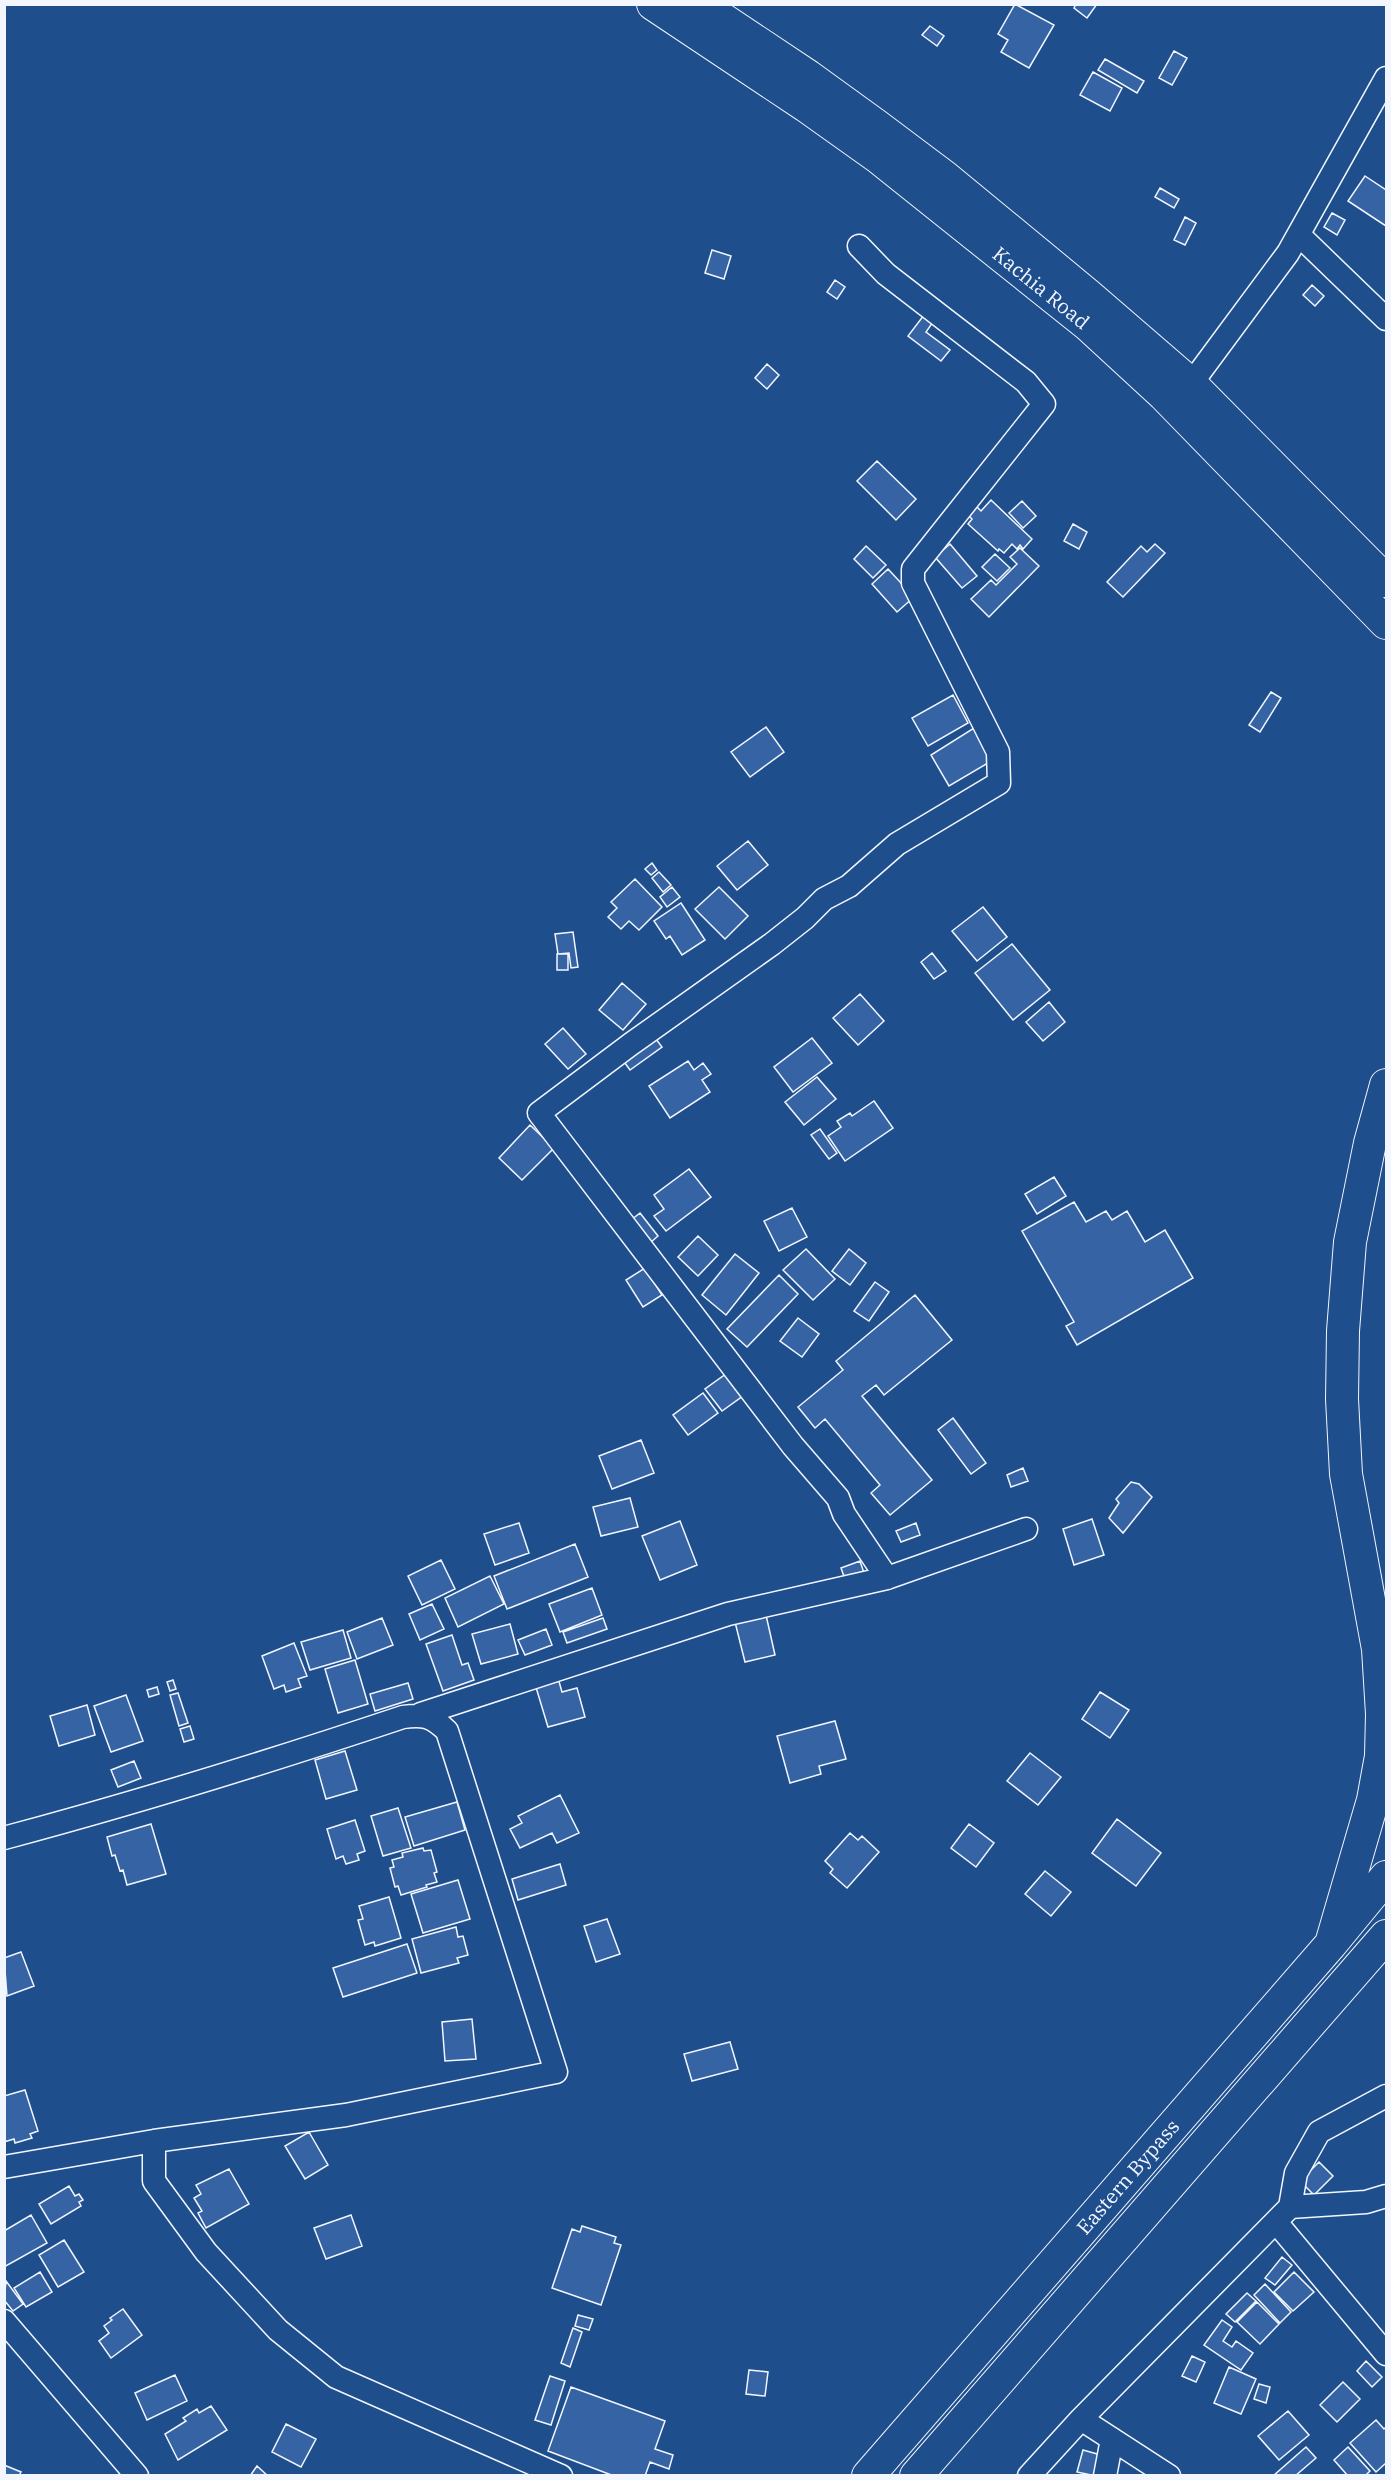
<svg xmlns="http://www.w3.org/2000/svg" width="1391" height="2480" font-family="'IBM Plex Serif',serif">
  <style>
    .building { fill: #3563a3; stroke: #f2f6ff; stroke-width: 1.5 }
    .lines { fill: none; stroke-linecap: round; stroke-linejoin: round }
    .minor-casing { stroke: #f2f6ff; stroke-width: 25 }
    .highway-casing { stroke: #f2f6ff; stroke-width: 34 }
    .minor { stroke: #1f4e8c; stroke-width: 22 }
    .highway { stroke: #1f4e8c; stroke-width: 32 }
    .labels { text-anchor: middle; stroke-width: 4.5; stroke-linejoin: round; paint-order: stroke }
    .street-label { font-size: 20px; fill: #f2f6ff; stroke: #1f4e8c }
  </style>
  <rect width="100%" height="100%" fill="#1f4e8c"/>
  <path class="building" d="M1015 4 1054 25 1029 68 1001 52 1008 40 998 34Z
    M1076 4H1097L1087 18 1074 8Z
    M930 26 944 36 937 46 922 35Z
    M1174 51 1187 58 1172 85 1159 78Z
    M1105 59 1144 81 1137 93 1098 70Z
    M1093 72 1122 88 1110 111 1080 95Z
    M1365 176 1386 190V226L1348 201Z
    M1160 188 1179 199 1174 208 1155 197Z
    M1332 213 1345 220 1337 235 1324 227Z
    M1185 217 1196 223 1185 245 1174 240Z
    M712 250 731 256 724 279 705 273Z
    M835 280 845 287 837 299 827 292Z
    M1312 285 1324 296 1315 306 1303 295Z
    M924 315 933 322 926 332 950 350 941 361 908 336Z
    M767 364 779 375 767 389 755 378Z
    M877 461 916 499 896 520 857 481Z
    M991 500 1032 539 1023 549 1020 545 1017 549 1012 544 1004 553 999 549 998 551 968 524 972 519 968 515 976 506 981 511Z
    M1022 501 1036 516 1023 528 1009 513Z
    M1073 524 1087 532 1079 549 1064 541Z
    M950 544 977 576 962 588 935 557Z
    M1155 544 1165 553 1123 597 1107 582 1141 546 1147 552Z
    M866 546 886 565 873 578 854 559Z
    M1020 548 1039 566 989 617 971 599 991 580 996 585 1017 564 1010 557Z
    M995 554 1010 568 997 581 982 567Z
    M888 569 914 597 897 612 872 584Z
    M1271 692 1281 698 1260 732 1249 725Z
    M953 695 968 723 928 746 912 718Z
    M766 727 784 752 750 777 731 752Z
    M974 728 993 760 949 786 931 755Z
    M748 841 768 865 737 890 717 866Z
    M652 863 657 870 651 875 645 869Z
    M659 872 671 885 663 892 652 878Z
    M635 879 662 907 639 930 629 921 621 929 608 917 617 908 611 902Z
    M672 887 680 897 667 907 660 897Z
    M719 887 748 916 725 939 695 909Z
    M681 903 705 940 682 955 670 936 666 939 654 921Z
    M983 907 1007 937 977 961 952 931Z
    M573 932 578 967 571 968 569 953 558 954 555 934Z
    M1012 944 1050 990 1013 1020 975 973Z
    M932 953 946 971 934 979 921 962Z
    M557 954H568V970H557Z
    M622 983 646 1004 623 1030 599 1010Z
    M860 994 884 1021 858 1045 833 1018Z
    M1049 1002 1065 1022 1043 1041 1026 1022Z
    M563 1028 586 1054 568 1069 545 1044Z
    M653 1035 662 1047 630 1070 622 1059Z
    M812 1038 832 1063 793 1092 774 1067Z
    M688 1061 694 1070 703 1063 711 1074 702 1080 710 1092 670 1118 649 1086Z
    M817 1077 836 1099 804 1125 785 1102Z
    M874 1101 893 1128 845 1161 828 1136 841 1127 837 1121 850 1113 852 1116Z
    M530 1125 554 1148 522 1180 499 1158Z
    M820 1129 837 1153 829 1159 811 1135Z
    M689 1169 711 1197 666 1231 654 1216 664 1209 654 1195Z
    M1054 1177 1066 1196 1037 1214 1025 1194Z
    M1074 1202 1086 1222 1106 1211 1112 1220 1127 1211 1145 1242 1165 1230 1193 1278 1077 1345 1066 1326 1074 1322 1022 1231Z
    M792 1208 807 1237 779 1251 764 1221Z
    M640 1213 658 1236 650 1243 631 1220Z
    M698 1236 718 1255 698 1276 678 1257Z
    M806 1249 835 1279 813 1300 783 1270Z
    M849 1249 866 1263 850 1285 832 1271Z
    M735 1254 759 1273 726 1315 702 1295Z
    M645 1268 662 1295 643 1307 626 1280Z
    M779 1275 798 1294 747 1347 727 1329Z
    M875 1282 889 1292 869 1321 854 1311Z
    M915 1295 952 1340 884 1395 876 1385 862 1396 932 1480 890 1515 871 1493 880 1485 825 1419 815 1428 798 1407 843 1370 836 1361Z
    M798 1318 819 1334 802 1357 780 1341Z
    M730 1371 747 1393 722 1411 705 1389Z
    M703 1393 718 1413 688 1435 673 1415Z
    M953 1418 986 1463 971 1474 938 1430Z
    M641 1440 654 1473 612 1489 599 1456Z
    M1023 1468 1028 1481 1011 1487 1007 1475Z
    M1131 1482 1139 1484 1152 1497 1123 1533 1109 1518 1119 1503 1116 1499Z
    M630 1498 638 1527 601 1536 593 1507Z
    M1092 1519 1104 1555 1074 1565 1063 1529Z
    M680 1521 697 1565 660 1580 642 1536Z
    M519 1523 529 1553 495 1565 484 1534Z
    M916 1523 920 1535 901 1542 896 1531Z
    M575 1544 588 1577 507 1609 494 1576Z
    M441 1560 455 1589 422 1605 408 1576Z
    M860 1561 865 1576 846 1582 841 1568Z
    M490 1576 504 1604 458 1627 445 1598Z
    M592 1588 602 1615 560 1632 549 1604Z
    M432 1604 444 1629 420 1640 409 1614Z
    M766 1615 775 1655 745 1662 735 1622Z
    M382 1618 393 1645 357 1659 347 1632Z
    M603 1618 607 1629 567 1643 563 1632Z
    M510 1624 518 1654 481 1664 472 1634Z
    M546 1629 552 1645 525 1655 518 1640Z
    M343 1630 351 1658 310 1670 301 1642Z
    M452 1635 462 1665 468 1663 474 1680 443 1691 426 1644Z
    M294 1643 307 1676 298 1679 301 1687 286 1692 284 1685 274 1689 262 1656Z
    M355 1660 368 1704 338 1713 325 1669Z
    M558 1678 562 1692 577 1688 585 1717 548 1727 535 1684Z
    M173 1680 176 1689 170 1691 167 1682Z
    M408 1683 413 1699 375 1711 370 1694Z
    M157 1687 159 1694 149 1697 147 1690Z
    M1100 1692 1129 1710 1110 1738 1082 1719Z
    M178 1693 188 1723 179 1726 170 1695Z
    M126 1695 143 1741 111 1752 94 1706Z
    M87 1705 95 1735 59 1746 50 1716Z
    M835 1721 846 1759 819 1766 821 1774 790 1783 777 1736Z
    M190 1726 194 1739 184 1742 180 1729Z
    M345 1751 357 1790 326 1799 315 1760Z
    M1030 1753 1061 1777 1038 1805 1007 1781Z
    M134 1761 141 1778 118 1787 111 1770Z
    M560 1795 579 1833 557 1843 552 1833 520 1848 510 1829 522 1823 518 1816Z
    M457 1802 465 1830 414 1846 405 1817Z
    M398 1808 411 1848 383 1856 371 1816Z
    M1117 1819 1161 1853 1136 1886 1092 1853Z
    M355 1820 365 1851 357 1854 359 1860 346 1864 343 1856 336 1859 327 1829Z
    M151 1824 166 1874 127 1885 123 1870 120 1871 115 1855 112 1856 107 1837Z
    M969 1824 994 1843 976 1867 951 1848Z
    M850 1833 858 1840 862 1836 879 1852 847 1888 830 1873 833 1869 825 1861Z
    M423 1848 424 1851 431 1850 437 1872 434 1873 437 1882 426 1885 427 1887 401 1895 398 1886 395 1887 390 1868 394 1867 392 1860 403 1857 402 1853Z
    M560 1864 566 1885 518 1900 512 1879Z
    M1045 1871 1071 1892 1051 1916 1025 1894Z
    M458 1880 470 1919 423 1933 411 1894Z
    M389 1897 401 1938 375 1946 374 1942 365 1945 358 1920 363 1919 359 1906Z
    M607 1919 620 1954 596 1962 584 1926Z
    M456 1927 458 1937 463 1936 468 1955 457 1958 459 1963 421 1973 412 1939Z
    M407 1944 417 1973 343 1997 333 1968Z
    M21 1952 34 1986 7 1996 4 1958Z
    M472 2019 476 2059 445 2061 442 2022Z
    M730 2042 738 2069 692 2081 684 2054Z
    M25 2090 38 2131 30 2134 32 2138 15 2143 14 2139 4 2142V2096Z
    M309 2132 328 2165 305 2179 285 2146Z
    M1319 2162 1333 2176 1314 2195 1300 2181Z
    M229 2169 249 2204 206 2228 198 2213 202 2211 194 2198 201 2194 196 2185Z
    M69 2186 75 2196 79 2194 83 2200 79 2202 81 2206 51 2224 39 2204Z
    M31 2215 47 2243 4 2267V2231Z
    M351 2215 362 2246 326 2259 314 2228Z
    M582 2226 616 2237 614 2243 621 2245 601 2305 552 2288 572 2229 580 2232Z
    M64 2240 84 2272 58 2287 39 2255Z
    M1282 2257 1292 2265 1275 2285 1265 2278Z
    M40 2272 52 2292 26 2307 14 2288Z
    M1294 2272 1314 2292 1293 2311 1274 2292Z
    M6 2281 23 2304 13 2311 4 2300Z
    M1265 2284 1291 2312 1280 2323 1254 2295Z
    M1247 2293 1256 2301 1235 2322 1226 2314Z
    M1257 2302 1279 2324 1260 2344 1237 2322Z
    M123 2309 142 2335 111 2358 99 2341 109 2333 104 2326 112 2320 110 2318Z
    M578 2315 593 2319 589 2330 575 2326Z
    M1222 2320 1232 2327 1223 2341 1232 2347 1236 2341 1253 2353 1241 2370 1204 2345Z
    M573 2328 582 2332 570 2367 561 2363Z
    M1192 2356 1205 2362 1196 2382 1182 2376Z
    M1366 2361 1382 2377 1372 2387 1357 2371Z
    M1229 2367 1256 2379 1241 2414 1214 2403Z
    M749 2370 768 2372 765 2396 746 2394Z
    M175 2375 187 2401 147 2420 135 2393Z
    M550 2376 565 2381 551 2425 535 2420Z
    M1343 2382 1360 2399 1337 2422 1320 2405Z
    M1259 2384 1270 2387 1266 2403 1254 2399Z
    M571 2387 665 2421 655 2449 673 2455 669 2469 650 2462 645 2476H614L548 2451Z
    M211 2406 227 2430 178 2460 165 2434 186 2421 183 2418 197 2409 199 2413Z
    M1288 2411 1309 2435 1279 2460 1258 2436Z
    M1376 2420 1384 2429 1386 2427V2463L1376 2472 1350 2443Z
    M286 2424 316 2439 301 2467 272 2452Z
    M1306 2447 1316 2458 1295 2476H1273Z
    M1348 2447 1370 2471 1365 2476H1348L1334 2460Z
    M1083 2450 1101 2455 1096 2476 1077 2472Z
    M4 2465 21 2472 19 2476H4Z
    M257 2466 268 2476H250Z"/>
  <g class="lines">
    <g class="minor-casing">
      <path id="minor" d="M1299 235 1386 319
        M859 246 886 274 1026 382 1044 404 913 569V583L998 752 999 783 897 844 849 886 824 899 805 918 772 944 631 1044 539 1113 793 1446 838 1498 844 1514 887 1578
        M1191 384 1288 253 1386 78
        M421 1714 728 1614 887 1578 1026 1529
        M4 1838C139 1802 271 1761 403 1717 423 1714 432 1716 447 1731L556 2072 346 2115 154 2141 4 2167
        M154 2141V2181L206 2252 278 2330 336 2377 561 2476
        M1290 2207 1366 2202 1386 2196
        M1276 2222 1386 2354
        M4 2321 137 2476
        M1081 2419 1169 2476
        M1029 2476 1081 2419 1290 2207 1296 2173 1319 2132 1386 2096
        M1105 2476 1112 2439"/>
    </g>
    <g class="highway-casing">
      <path id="highway" d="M653 4 806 106 879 158 1088 325 1164 395 1386 623
        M700 4 808 76 877 126 945 177 1088 295 1191 384 1386 581
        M1331 1944 1373 1800 1381 1756 1382 1714 1378 1649 1346 1474 1342 1399 1343 1331 1350 1242 1370 1143 1386 1085
        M868 2476 1331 1944 1386 1877
        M916 2476 1386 1936"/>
    </g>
    <use href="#minor" class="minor"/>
    <use href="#highway" class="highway"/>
  </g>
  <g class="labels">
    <g class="street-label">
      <text transform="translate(1041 288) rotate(39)" y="7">Kachia Road</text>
      <text transform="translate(1128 2177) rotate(-49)" y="7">Eastern Bypass</text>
    </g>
  </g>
  <rect width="1391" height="2480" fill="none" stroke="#f2f6ff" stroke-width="12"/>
</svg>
